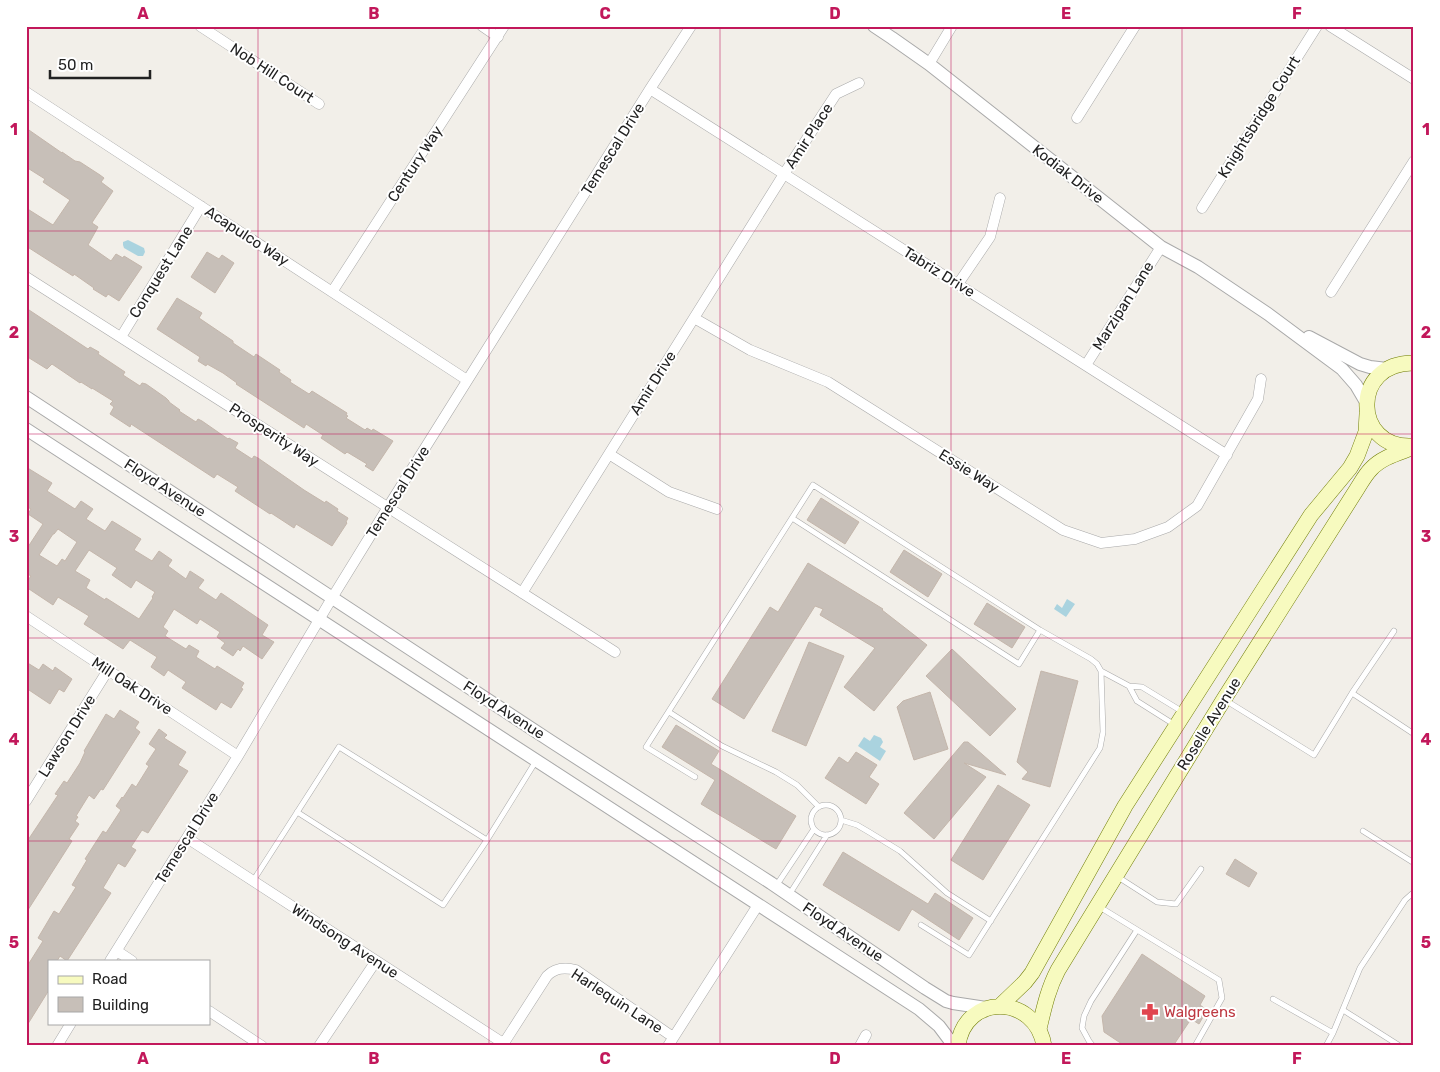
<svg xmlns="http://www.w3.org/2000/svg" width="1440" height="1072" font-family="Rubik,sans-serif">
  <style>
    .water { fill: #aad3df }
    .building { fill: #c7bfb8; stroke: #c4b6ab; fill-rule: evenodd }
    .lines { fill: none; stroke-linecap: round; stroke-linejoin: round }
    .service-casing { stroke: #a9a9a9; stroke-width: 6 }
    .minor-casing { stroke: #a9a9a9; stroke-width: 11 }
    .tertiary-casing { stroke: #a9a9a9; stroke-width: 14 }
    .secondary-casing { stroke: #707d05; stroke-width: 16 }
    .service { stroke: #fff; stroke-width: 5 }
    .minor { stroke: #fff; stroke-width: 10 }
    .tertiary { stroke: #fff; stroke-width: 12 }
    .secondary { stroke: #f7fabf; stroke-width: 15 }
    .grid { fill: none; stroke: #c2185b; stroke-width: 1; stroke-opacity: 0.55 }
    .labels { text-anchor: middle; stroke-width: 4; stroke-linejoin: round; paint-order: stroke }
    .street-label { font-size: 15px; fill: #222; stroke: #fff }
    .health-label { font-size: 15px; fill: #be3a42; stroke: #fff; text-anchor: start }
    .neatline { fill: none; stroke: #c2185b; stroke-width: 2 }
    .grid-label { font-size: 16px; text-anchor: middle; font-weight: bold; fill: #c2185b }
  </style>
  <rect width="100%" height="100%" fill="#f2efe9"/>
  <path class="water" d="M128 240 144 248 145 252 143 256H138L124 248 123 245V242Z
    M1067 599 1075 604 1066 617 1054 609 1057 604 1062 608Z
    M874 735 881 738 883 742 880 747 886 751 880 761 858 746 864 737 870 741Z"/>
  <path class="building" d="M26 128 62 153V152L75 161 80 162 100 175 104 178 101 182 113 191 93 221 92 223 98 227 88 245 111 261 116 254 123 258 124 256 142 267 119 301 108 294 106 297 93 289 94 288 74 274 73 276 26 246V208L53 225 70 200 43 182 45 179 26 167Z
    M207 252 219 259 222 255 234 263 215 293 191 277Z
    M177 298 202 313 199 318 233 341V343L254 357 256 354 280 370 279 372 291 380 290 382 309 394 312 391 347 413 346 415 348 416 346 418 365 430 367 428 372 431 373 429 393 441 373 471 365 466 367 464 347 452 345 454 321 438 323 435 306 424 304 428 236 384 237 383 223 373 207 364 206 366 198 361 200 357 157 329Z
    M26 308 88 349 90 347 99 352 98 354 125 372 123 375 140 386 142 383 146 384 166 398 169 401V402L180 410 179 411 196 422 198 419 202 421 228 439 229 438 238 443 235 448 252 459 254 456 258 458 304 490 325 503 326 501 338 509 337 511 348 518 346 522 347 523 332 546 296 524 294 528 271 513 270 514 235 491 238 487 217 474 214 478 131 424 130 427 110 414 114 407 110 404 113 401 92 388V389L81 382 80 383 52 364 47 369 26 356Z
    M26 467 52 483 47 491 75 509 81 501 93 509 86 519 105 531 112 521 117 524 141 539 134 550 152 561 159 551 172 560 168 566 186 579 190 571 204 580 198 588 216 600 221 593 268 625 262 635 274 642 262 659 243 646 240 651 238 649 233 656 221 648 225 643 217 637 220 632 200 619 197 624 174 609 163 627 168 631 165 636 186 649 189 645 199 651 196 657 215 669 217 666 244 683 241 688 243 689 231 708 221 702 216 710 182 688 186 682 168 670 164 676 151 667 157 657 130 640 123 649 84 624 89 616 58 597 53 605 26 587V583L31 576 26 573V550L43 524 28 514 31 509 26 506ZM58 529 77 542 65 561 62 559 57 566 39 555 53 534H54ZM89 550 117 568 112 575 131 588 136 580 155 592 152 597 153 598 139 619 106 598 105 600 86 588 90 580 75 571Z
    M821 498 859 522 845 544 807 520Z
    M904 550 942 574 928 597 890 572Z
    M808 563 883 609 882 610 927 645 874 711 844 687 875 648 820 615 823 609 815 606 744 719 712 699 770 607 778 612Z
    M987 603 1025 627 1012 648 974 624Z
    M809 642 844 656 806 746 772 731Z
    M952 649 1016 709 990 736 926 676Z
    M26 662 39 670 43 664 53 671 55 667 72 679 64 692 59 689 50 704 26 688Z
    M1041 671 1078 681 1050 787 1022 779 1028 772 1017 762Z
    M930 692 948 749 914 760 897 707 903 701Z
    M120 710 139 722 135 728 140 732 103 790 101 789 94 799 89 795 76 816 78 817 75 821 79 824 69 839 72 841 26 913V843L58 795 55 794 64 781 67 783 80 763 85 752 84 751 106 714 114 719Z
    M676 725 719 751 711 764 796 816 776 849 701 804 715 780 662 747Z
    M159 729 167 735 164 738 186 752 178 765 188 771 148 833 142 830 131 847 136 850 125 867 118 863 103 888 111 893 67 961 60 956 57 961H49V990L26 1027V968L43 941 38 938 54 911 59 914 76 887 72 885 87 860 85 859 103 831 106 833 121 810 116 806 122 797 123 798 132 784 136 787 149 766 146 764 156 749 149 744Z
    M964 742H968L1006 775 964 763 986 777 934 839 904 813Z
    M856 752 877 765 869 777 879 784 866 804 825 778 839 757 848 763Z
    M998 785 1030 805 983 880 951 860Z
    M843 852 928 904 935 893 973 918 959 940 912 909 899 931 823 885Z
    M1235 859 1257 873 1249 887 1226 874Z
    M1142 954 1205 996 1200 1005 1207 1010 1199 1024 1191 1019 1173 1046H1125L1104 1032 1102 1016Z"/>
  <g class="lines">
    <g class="service-casing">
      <path id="service" d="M792 518 1019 664 1040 630
        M1394 631 1352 693 1414 734
        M1129 686 1137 701 1175 725
        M1225 700 1314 755 1352 693
        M669 712 722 746 776 772 797 785 819 807
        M695 777 646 747 813 485 1040 630 1091 659 1097 664 1101 671 1129 686 1142 687 1183 712
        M811 820a15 15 0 1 1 30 0a15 15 0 1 1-30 0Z
        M297 812 443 905 487 840
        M841 820 857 825 869 832 900 851 947 893 991 921
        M1363 831 1414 863
        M1118 877 1157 902 1176 904 1201 869
        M253 881 339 747 487 840 536 761
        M776 886 814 829
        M789 895 827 835
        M1098 906 1219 980 1222 998 1195 1046
        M921 925 969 955 1100 748 1103 732 1101 671
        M1273 999 1333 1033 1326 1046
        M1343 1010 1400 1046
        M1333 1033 1360 968 1405 900 1414 892
        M1093 1046 1089 1041 1082 1028 1084 1016 1091 1001 1137 930"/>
    </g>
    <g class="minor-casing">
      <path id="minor" d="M200 26 319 104
        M482 26 498 37
        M1330 26 1414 79
        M929 64 952 26
        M650 89 1227 455
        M26 92 467 380
        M1077 118 1135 26
        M1202 208 1317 26
        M26 277 615 652
        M958 284 990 237 1000 198
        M332 292 504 26
        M1331 292 1414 161
        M694 318 750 350 828 382 1063 530 1101 543 1135 539 1168 527 1197 506 1258 399 1261 379
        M121 337 201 206
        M1086 365 1161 247
        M609 454 669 492 717 509
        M522 593 784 174 836 94 859 83
        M26 616 238 756
        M26 801 108 670
        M187 838 503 1043
        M117 951 132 961
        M110 961 238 756 332 598 388 507 650 89 691 26
        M209 1011 262 1046
        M57 1046 71 1023
        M319 1046 376 961
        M502 1046 547 976C555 968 564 967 576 970L673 1037
        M668 1046 758 905
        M860 1046 866 1035"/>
    </g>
    <g class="tertiary-casing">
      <path id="tertiary" d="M874 26 892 38 929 64 1161 247 1198 267 1268 314 1342 369 1356 385 1366 402
        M1309 337 1360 364 1370 367 1387 369
        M26 397 552 742 771 883 925 988 946 1001 953 1003 986 1008
        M26 429 919 1009 939 1026 954 1046"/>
    </g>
    <g class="secondary-casing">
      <path id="secondary" d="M1412 446C1353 449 1350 362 1414 363
        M1000 1006 1025 982 1032 973 1125 806 1311 515 1350 468 1357 456 1366 432 1367 414
        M1039 1029C1044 1008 1048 989 1058 970L1224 699 1357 489C1361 483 1365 475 1371 469 1382 457 1399 453 1414 447
        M958 1046C964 993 1036 994 1044 1046"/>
    </g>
    <use href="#service" class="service"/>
    <use href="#minor" class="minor"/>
    <use href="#tertiary" class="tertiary"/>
    <use href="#secondary" class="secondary"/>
  </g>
  <path class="grid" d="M258 26V1046M489 26V1046M720 26V1046M951 26V1046M1182 26V1046M26 231H1414M26 434H1414M26 638H1414M26 841H1414"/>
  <defs>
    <g id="pharmacy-bare" transform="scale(1.35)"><path d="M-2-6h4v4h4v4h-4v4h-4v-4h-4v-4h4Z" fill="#e0444e" stroke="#fff" stroke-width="2.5" paint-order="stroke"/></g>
  </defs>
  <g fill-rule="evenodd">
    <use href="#pharmacy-bare" x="1150" y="1012"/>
  </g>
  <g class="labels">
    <g class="street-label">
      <text transform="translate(272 73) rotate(33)" y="5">Nob Hill Court</text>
      <text transform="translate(1259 117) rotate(-58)" y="5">Knightsbridge Court</text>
      <text transform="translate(809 136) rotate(-57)" y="5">Amir Place</text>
      <text transform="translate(613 149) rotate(-58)" y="5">Temescal Drive</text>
      <text transform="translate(415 164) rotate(-57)" y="5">Century Way</text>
      <text transform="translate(1068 174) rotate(38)" y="5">Kodiak Drive</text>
      <text transform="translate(247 236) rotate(33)" y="5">Acapulco Way</text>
      <text transform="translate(161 272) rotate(-58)" y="5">Conquest Lane</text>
      <text transform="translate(939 272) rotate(32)" y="5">Tabriz Drive</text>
      <text transform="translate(1123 306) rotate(-58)" y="5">Marzipan Lane</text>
      <text transform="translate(653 383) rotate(-58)" y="5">Amir Drive</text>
      <text transform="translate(274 435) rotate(33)" y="5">Prosperity Way</text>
      <text transform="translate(969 471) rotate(32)" y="5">Essie Way</text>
      <text transform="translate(165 488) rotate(33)" y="5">Floyd Avenue</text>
      <text transform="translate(398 492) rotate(-58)" y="5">Temescal Drive</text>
      <text transform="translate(132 686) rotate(33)" y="5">Mill Oak Drive</text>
      <text transform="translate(504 710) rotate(33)" y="5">Floyd Avenue</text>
      <text transform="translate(1209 724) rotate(-58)" y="5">Roselle Avenue</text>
      <text transform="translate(67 736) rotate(-58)" y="5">Lawson Drive</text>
      <text transform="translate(187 838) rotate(-58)" y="5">Temescal Drive</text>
      <text transform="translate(843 932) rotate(34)" y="5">Floyd Avenue</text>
      <text transform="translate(345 941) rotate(33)" y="5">Windsong Avenue</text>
      <text transform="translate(617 1001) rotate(33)" y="5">Harlequin Lane</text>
    </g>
    <g class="health-label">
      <text x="1164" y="1017">Walgreens</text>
    </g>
  </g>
  <rect width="1440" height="1072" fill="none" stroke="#ffffff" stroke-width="55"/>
  <rect x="48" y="960" width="162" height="65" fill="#ffffff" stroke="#a7a7a7"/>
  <rect x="58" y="976" width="25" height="8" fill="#f7fabf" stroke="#a7a7a7"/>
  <text x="92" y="984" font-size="15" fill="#222222">Road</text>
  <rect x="58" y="997" width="25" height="15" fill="#c7bfb8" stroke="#a7a7a7"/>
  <text x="92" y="1010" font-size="15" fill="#222222">Building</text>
  <path d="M50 70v8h100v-8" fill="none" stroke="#222222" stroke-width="2.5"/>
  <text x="58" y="70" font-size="15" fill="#222222" stroke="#ffffff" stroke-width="4" paint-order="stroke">50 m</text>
  <rect x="28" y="28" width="1384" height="1016" class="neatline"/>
  <g class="grid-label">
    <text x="143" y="19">A</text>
    <text x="374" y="19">B</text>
    <text x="605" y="19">C</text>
    <text x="835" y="19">D</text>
    <text x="1066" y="19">E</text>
    <text x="1297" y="19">F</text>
    <text x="14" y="135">1</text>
    <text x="1426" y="135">1</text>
    <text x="14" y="338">2</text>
    <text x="1426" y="338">2</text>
    <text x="14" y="542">3</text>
    <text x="1426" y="542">3</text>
    <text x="14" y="745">4</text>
    <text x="1426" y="745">4</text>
    <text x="14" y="948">5</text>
    <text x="1426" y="948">5</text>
    <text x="143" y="1064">A</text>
    <text x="374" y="1064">B</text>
    <text x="605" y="1064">C</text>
    <text x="835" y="1064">D</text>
    <text x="1066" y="1064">E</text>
    <text x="1297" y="1064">F</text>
  </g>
</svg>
